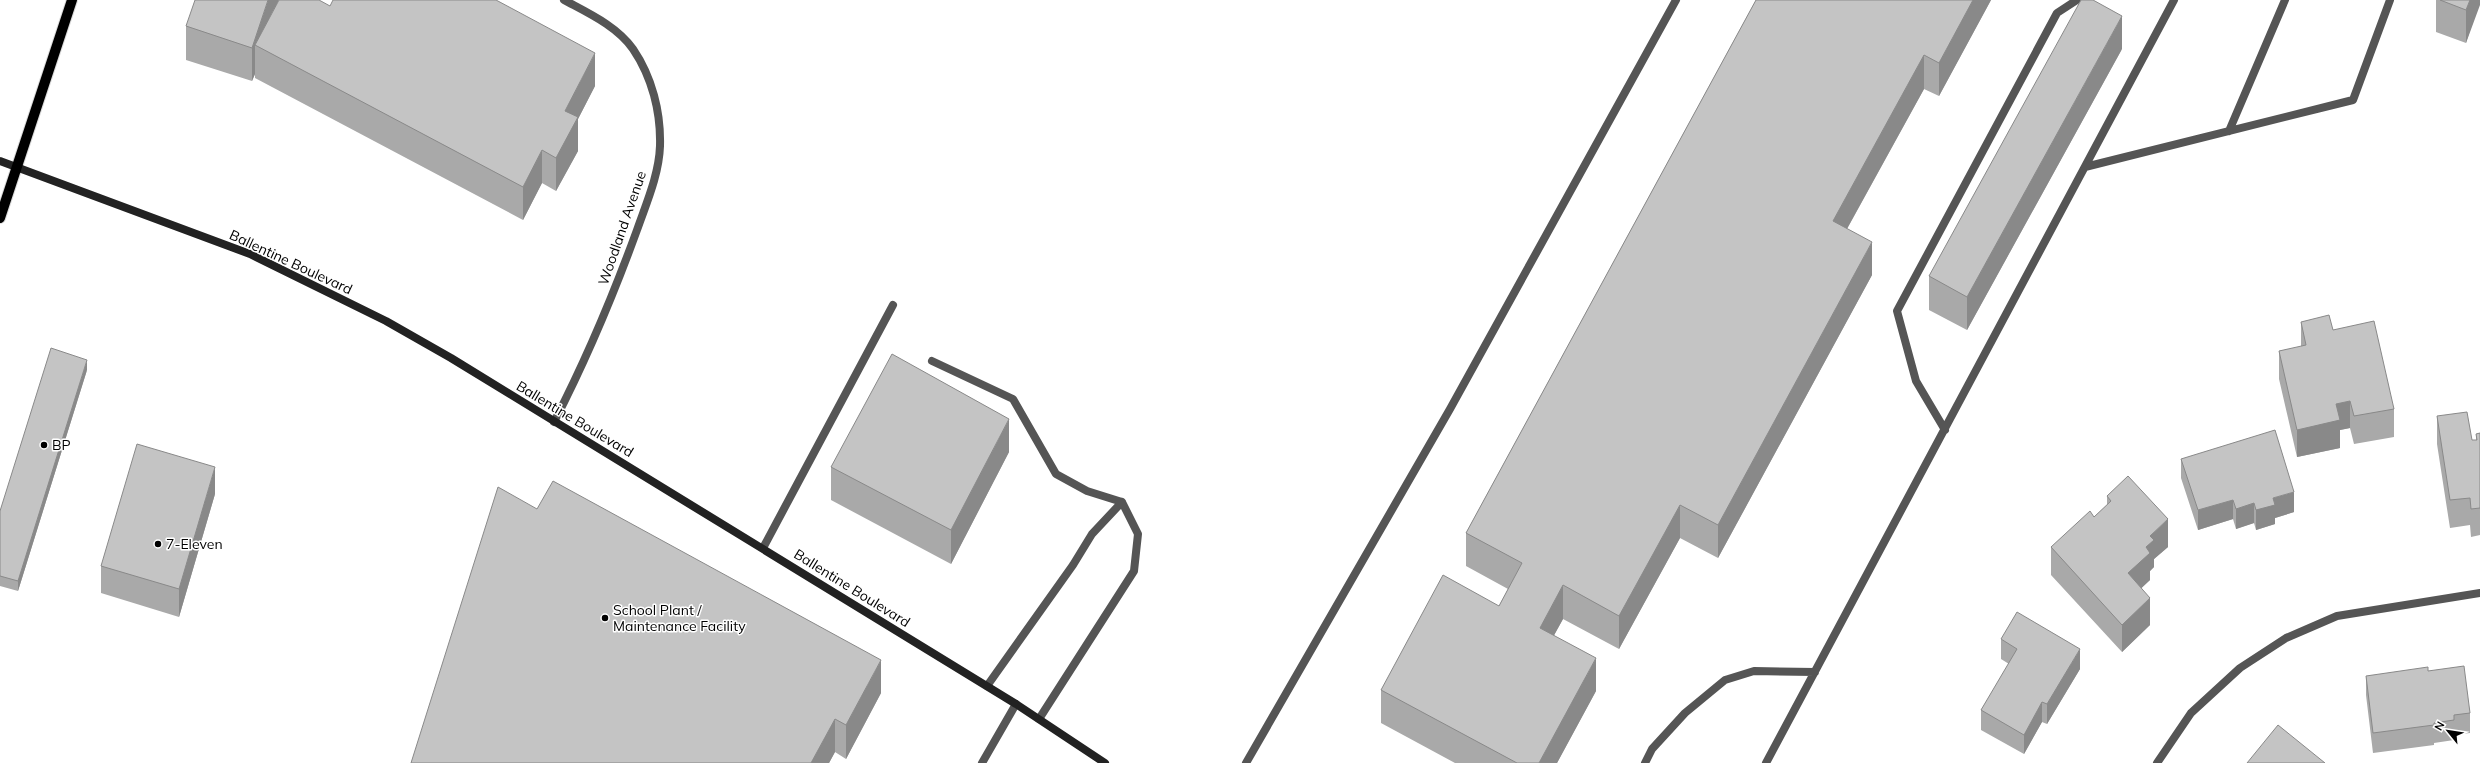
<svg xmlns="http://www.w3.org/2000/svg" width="2480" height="763" font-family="Mulish,sans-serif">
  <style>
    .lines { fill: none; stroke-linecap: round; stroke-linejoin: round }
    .primary-casing { stroke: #dbdbdb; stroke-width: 12 }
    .service { stroke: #555; stroke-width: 8 }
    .minor { stroke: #555; stroke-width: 8 }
    .secondary { stroke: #222; stroke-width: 8 }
    .primary { stroke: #000; stroke-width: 10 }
    .wall { fill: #a9a9a9 }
    .shaded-wall { fill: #898989 }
    .building { fill: #c4c4c4; stroke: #898989 }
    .poi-dot { fill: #000; stroke: #fff; stroke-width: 1.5 }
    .labels { text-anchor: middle; stroke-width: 3; stroke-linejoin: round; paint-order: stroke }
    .street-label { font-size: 14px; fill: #000; stroke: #fff }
    .poi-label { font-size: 14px; fill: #000; stroke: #fff; text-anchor: start }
  </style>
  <rect width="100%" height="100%" fill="#fff"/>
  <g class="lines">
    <g class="primary-casing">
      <path id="primary" d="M0 218 72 0"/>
    </g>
    <path class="service" d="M2229 131 2285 0
      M2085 167 2353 100 2390 0
      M932 361 1013 399 1056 474 1087 491 1122 502 1138 534 1134 571 1039 719
      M1945 430 1916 381 1897 311 2057 13 2077 0
      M763 548 893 305
      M987 686 1073 565 1092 534 1122 502
      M982 763 1016 704
      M1246 763 1450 409 1676 0
      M1645 763 1652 749 1685 713 1725 680 1754 671 1815 672
      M1766 763 2174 0"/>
    <path class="minor" d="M554 422C586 360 613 296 637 230 646 204 659 175 660 146 661 112 652 77 633 49 617 26 588 13 564 0
      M2157 763 2191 713 2240 668 2286 638 2337 616 2480 593"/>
    <path class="secondary" d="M0 161 250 254 386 321 451 358 1016 704 1105 763"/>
    <use href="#primary" class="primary"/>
  </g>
  <path class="wall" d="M1756 0H1991L1939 96 1924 89 1847 229 1872 275 1718 558 1680 538 1619 649 1563 619 1554 635 1596 691 1557 763H1455L1381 723V690L1499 606 1508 589 1466 566V533Z
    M2436 0H2480L2466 43 2436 32Z
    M330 6 595 86 578 119V151L556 191 542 183 523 220 255 78V74L252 81 186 60V26Z
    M2122 49 1967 330 1929 310V276Z
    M2301 322 2333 330 2394 409V437L2354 444 2350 428 2340 430V448L2297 457 2279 379V351L2301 347Z
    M87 370 18 591 0 586V511Z
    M2437 416 2472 440H2476V434L2480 433V535L2471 537 2470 525 2450 528 2437 444Z
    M1009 452 951 564 831 500V467Z
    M2181 459 2294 512 2275 518V524L2256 530 2254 523 2236 529 2233 519 2198 530 2181 478Z
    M215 494 179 617 101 593V566Z
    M2107 496 2168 547 2154 559V567L2150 571V580L2141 588 2150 625 2122 652 2051 575V547L2094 517 2107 505Z
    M537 509 881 693 846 759 835 752 829 763H411Z
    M2001 639 2080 669 2047 724 2042 722 2024 754 1981 730V710L2009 664 2001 659Z
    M2428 671 2470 713V733L2454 735V740L2434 743V745L2373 753 2366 695V676Z"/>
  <path class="shaded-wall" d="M268 0H279L255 45V74L252 81V48Z
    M1973 0H1991L1939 96V63Z
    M2470 0H2480V5L2466 43V10Z
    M2122 16V49L1967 330V297Z
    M595 53V86L578 119V151L556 191V158L565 111Z
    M1924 55V89L1833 254V221Z
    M542 150V183L523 220V187Z
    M1872 242V275L1718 558V525Z
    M87 360V370L18 591V581Z
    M2350 401V428L2340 430V448L2297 457V430L2336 404Z
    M1009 419V452L951 564V530Z
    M215 467V494L179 617V589Z
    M2294 492V512L2275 518V524L2256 530V510L2273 498Z
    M2233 500V519L2198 530V510Z
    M2254 503V523L2236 529V509Z
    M1680 505V538L1619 649V616Z
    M2168 519V547L2154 559V567L2150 571V580L2128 601V573L2146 547 2150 536Z
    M1563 585V619L1540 661V628Z
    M2150 598V625L2122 652V625Z
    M2080 649V669L2047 724V704Z
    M1596 658V691L1557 763H1539Z
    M881 660V693L846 759V725Z
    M2042 702V722L2024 754V735Z
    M835 719V752L829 763H811Z"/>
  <path class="building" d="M195 0H268L252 48 186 26Z
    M279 0H319L330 6 333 0H496L595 53 565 111 578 117 556 158 542 150 523 187 255 45Z
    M1756 0H1973L1939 63 1924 55 1833 221 1872 242 1718 525 1680 505 1619 616 1563 585 1540 628 1596 658 1539 763H1517L1381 690 1443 575 1499 606 1522 563 1466 533Z
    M2081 0H2093L2122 16 1967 297 1929 276Z
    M2440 0H2470L2466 10Z
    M2329 315 2333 330 2374 321 2394 409 2354 416 2350 401 2336 404 2340 420 2297 430 2279 351 2306 345 2301 322Z
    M51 348 87 360 18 581 0 576V511Z
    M892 354 1009 419 951 530 831 467Z
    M2467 412 2472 440H2477L2476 434 2480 433V508L2471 509 2470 498 2450 500 2437 416Z
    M2275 430 2294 492 2273 498 2275 505 2256 510 2254 503 2236 509 2233 500 2198 510 2181 459Z
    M137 444 215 467 179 589 101 566Z
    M2128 476 2168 519 2150 536 2154 540 2146 547 2150 553 2128 573 2150 598 2122 625 2051 547 2090 511 2094 517 2111 501 2107 496Z
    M553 481 881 660 846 725 835 719 811 763H411L498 487 537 509Z
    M2017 612 2080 649 2047 704 2042 702 2024 735 1981 710 2017 649 2001 639Z
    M2464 666 2470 713 2454 715V720L2434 723V725L2373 733 2366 676 2428 667V671Z
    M2278 725 2325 763H2247Z"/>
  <g class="poi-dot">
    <circle cx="44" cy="445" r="4"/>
    <circle cx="158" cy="544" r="4"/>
    <circle cx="605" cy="618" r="4"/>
  </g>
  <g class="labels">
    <g class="street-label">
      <text transform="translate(622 228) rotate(-71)" y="5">Woodland Avenue</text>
      <text transform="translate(291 262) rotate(25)" y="5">Ballentine Boulevard</text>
      <text transform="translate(575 419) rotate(31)" y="5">Ballentine Boulevard</text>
      <text transform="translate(852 588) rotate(32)" y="5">Ballentine Boulevard</text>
    </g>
    <g class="poi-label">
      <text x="52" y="450">BP</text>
      <text x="166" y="549">7-Eleven</text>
      <text x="613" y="615">School Plant /<tspan x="613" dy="16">Maintenance Facility</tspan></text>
    </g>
  </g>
  <g transform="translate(2448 731) rotate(300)" stroke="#ffffff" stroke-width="3" paint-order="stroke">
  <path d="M0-3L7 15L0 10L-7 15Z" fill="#000000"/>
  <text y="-6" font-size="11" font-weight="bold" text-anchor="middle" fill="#000000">N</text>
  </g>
</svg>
